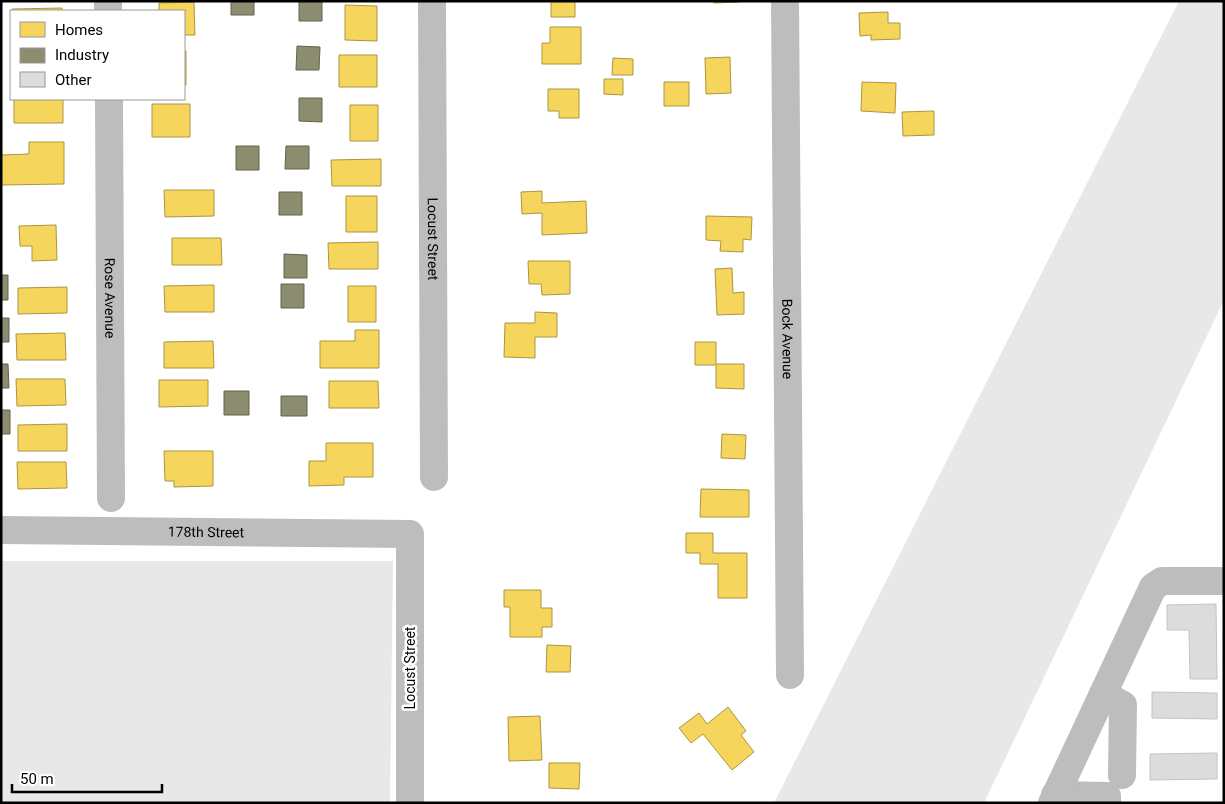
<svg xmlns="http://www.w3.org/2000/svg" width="1225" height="804" font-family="Roboto,sans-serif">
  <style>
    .green { fill: #e8e8e8 }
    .homes { fill: #f6d55c; stroke: #ac9540 }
    .industry { fill: #8c8c6e; stroke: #62624d }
    .building { fill: #dcdcdc; stroke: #c4c4c4 }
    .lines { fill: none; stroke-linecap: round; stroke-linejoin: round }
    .minor { stroke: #bdbdbd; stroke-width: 28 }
    .labels { text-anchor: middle; stroke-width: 5; stroke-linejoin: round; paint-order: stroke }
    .street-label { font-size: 14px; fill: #000; stroke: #fff }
  </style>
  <rect width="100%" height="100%" fill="#fff"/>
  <path class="green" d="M1179 1H1224V300L984 803H774Z
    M1 561H393L390 803H1Z"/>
  <path class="homes" d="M551 1H575V17H551Z
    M714 1H739V2L714 3Z
    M194 2 195 35H184V11H159V3Z
    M345 5 377 6V41L345 40Z
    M62 8V11H12V9Z
    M888 12V23H900V39L871 40V35L860 36 859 13Z
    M550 27H581V64H542V43H550Z
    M184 51H186V85H184Z
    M339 55H377V87H339Z
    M730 57 731 93 706 94 705 58Z
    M613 58 633 59V75H612Z
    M604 79H623V95L604 94Z
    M664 82H689V106H664Z
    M862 82 896 83 895 113 861 111Z
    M548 89H579V118H559V111H548Z
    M14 99H63V123H14Z
    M152 104H190V137H152Z
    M350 105H378V141H350Z
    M934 111V135L903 136 902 112Z
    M29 142H64V184L1 185V155L29 154Z
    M381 159V186H332L331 160Z
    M164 190H214V216L165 217Z
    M542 191V203L586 201 587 233 542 235V213L522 214 521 192Z
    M346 196H377V232H346Z
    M706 216 752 217 751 240 743 239V252L720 251 721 241 706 240Z
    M56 225 57 260 32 261V246H20L19 226Z
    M172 238H221L222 265H172Z
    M378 242V269H329L328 243Z
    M528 261H570V294L542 295 541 284H529Z
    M732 268 733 293 744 292V314L717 315 715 269Z
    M214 285V312H165L164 286Z
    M348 286H376V322H348Z
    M67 287V313L18 314V288Z
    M535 312 557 313V337H535V358L504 357 505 323H535Z
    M355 330H379V368H320V341H355Z
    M65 333 66 360H17L16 334Z
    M213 341 214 368H164V342Z
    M695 342H716V364H744V389L716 388V365H695Z
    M16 379H65L66 405 17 406Z
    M159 380H208V406L159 407Z
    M329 381H378L379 408H329Z
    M67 424V451H18V425Z
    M722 434 746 435 745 459 721 458Z
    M326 443H373V477H344V485L309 486V461H326Z
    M164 451H213V486L174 487V481H165Z
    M17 462H66L67 488 18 489Z
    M701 489 749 490V517H700Z
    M686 533H713V553H747V598H718V564H700V553H686Z
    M504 590H541V608H552V627H542V637H510V607H504Z
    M547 645 571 646 570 672H546Z
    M728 707 746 731 741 735 754 752 732 770 703 734 691 743 679 728 699 713 707 724Z
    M540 716 542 760 509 761 508 717Z
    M549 763H580L579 789 549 788Z"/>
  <path class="industry" d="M231 1H254V15H231Z
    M299 1H322V21H299Z
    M297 46 320 47 319 70H296Z
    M299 98H322V122L299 121Z
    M236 146H259V170H236Z
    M286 146H309V169H285Z
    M279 192H302V215H279Z
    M284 254 307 255V278H284Z
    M1 275H8V300H1Z
    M281 284H304V308H281Z
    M1 318H9V342H1Z
    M1 364H8L9 388H1Z
    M224 391H249V415H224Z
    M281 396H307V416H281Z
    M1 410H10V434H1Z"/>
  <path class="building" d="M1216 604 1217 679H1190L1189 630H1167V605Z
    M1152 692 1217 693V719L1152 718Z
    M1217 753V779L1150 780V754Z"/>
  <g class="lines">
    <g class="minor">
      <path d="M108 1V11"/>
      <path id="s1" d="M432 1 434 477"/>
      <path id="s2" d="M785 1 790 675"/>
      <path id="s3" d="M109 99 111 498"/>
      <path id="s4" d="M1 530 410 534V803"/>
      <path d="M1103 694 1123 705 1122 775"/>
      <path d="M1055 795 1107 796V803"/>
      <path d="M1052 803 1153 587 1162 581H1224"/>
    </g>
  </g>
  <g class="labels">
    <g class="street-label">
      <text dy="5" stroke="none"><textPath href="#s1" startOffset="238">Locust Street</textPath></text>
      <text dy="5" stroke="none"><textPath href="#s3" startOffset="199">Rose Avenue</textPath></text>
      <text dy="5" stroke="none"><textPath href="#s2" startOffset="338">Bock Avenue</textPath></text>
      <text dy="5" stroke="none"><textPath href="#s4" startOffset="205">178th Street</textPath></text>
      <text transform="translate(410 668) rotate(-90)" y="5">Locust Street</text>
    </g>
  </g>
  <rect width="1225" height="804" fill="none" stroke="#000000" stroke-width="5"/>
  <rect x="10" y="10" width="175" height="90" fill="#ffffff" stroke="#999999"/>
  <rect x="20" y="22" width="25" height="15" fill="#f6d55c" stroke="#999999"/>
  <text x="55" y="35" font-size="15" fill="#000000">Homes</text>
  <rect x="20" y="48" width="25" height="15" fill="#8c8c6e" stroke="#999999"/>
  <text x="55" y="60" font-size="15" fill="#000000">Industry</text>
  <rect x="20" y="72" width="25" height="15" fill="#dcdcdc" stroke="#999999"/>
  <text x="55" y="85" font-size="15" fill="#000000">Other</text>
  <path d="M12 784v8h150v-8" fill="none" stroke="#000000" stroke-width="2.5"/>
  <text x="20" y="784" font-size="15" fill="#000000" stroke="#ffffff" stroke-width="4" paint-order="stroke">50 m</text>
</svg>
